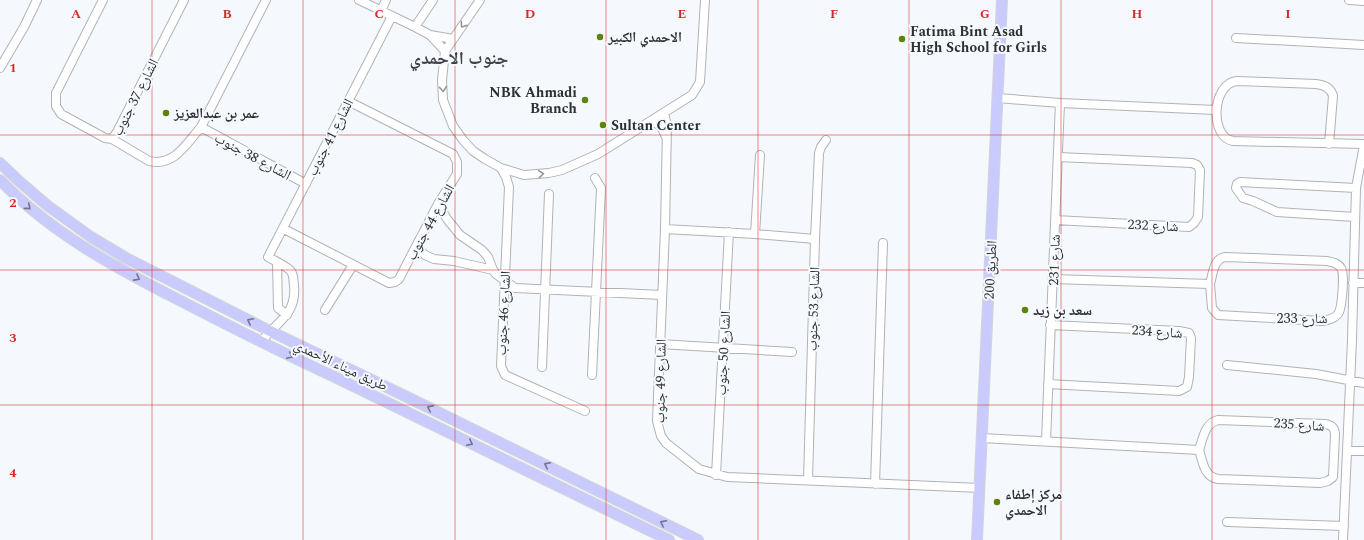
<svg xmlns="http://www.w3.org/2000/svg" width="1364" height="540" font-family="Spectral,'Noto Naskh Arabic',serif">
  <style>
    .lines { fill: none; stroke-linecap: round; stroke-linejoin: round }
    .minor-casing { stroke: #afb3b9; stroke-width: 10 }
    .major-casing { stroke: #d5d5d6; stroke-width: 12 }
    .minor { stroke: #fff; stroke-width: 8 }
    .major { stroke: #c9cbfe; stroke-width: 10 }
    .oneway { stroke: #969798 }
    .oneway2 { stroke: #73758d }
    .grid { fill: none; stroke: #d62828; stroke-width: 1; stroke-opacity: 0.55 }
    .poi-dot { fill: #5d8409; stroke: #f5f9fe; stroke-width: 1.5 }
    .labels { text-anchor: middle; stroke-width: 4; stroke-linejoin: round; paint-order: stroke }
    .poi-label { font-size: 14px; font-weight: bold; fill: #2d2f31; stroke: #f5f9fe; text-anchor: start }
    .street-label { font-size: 14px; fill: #2d2f31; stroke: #f5f9fe }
    .district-label { font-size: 18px; font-weight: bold; fill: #404449; stroke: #f5f9fe }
    .grid-label { font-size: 13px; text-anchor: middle; font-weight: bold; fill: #d62828; stroke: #f5f9fe; stroke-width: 4; stroke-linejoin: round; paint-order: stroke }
  </style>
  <rect width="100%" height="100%" fill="#f5f9fe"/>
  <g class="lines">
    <g class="minor-casing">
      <path id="minor" d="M103 0 56 93V106L61 114 105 138 112 139 149 161C174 167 186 144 201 127
        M266 0 201 127 306 184
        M359 0 415 27 430 35 445 51
        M480 0 445 51 442 80 443 100 453 126 463 140 473 151 485 159 501 168 524 175 549 173 562 170 598 154 692 95 700 82 705 0
        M1349 0 1364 1
        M381 11 386 0
        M415 27 433 0
        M430 35 453 39
        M1236 38 1364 45
        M0 68 24 27 37 0
        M998 98 1060 103 1216 110
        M664 113 667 126 665 229 657 421 661 436 666 443 699 469 727 477 980 488
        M653 120 662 128 666 137
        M112 139 117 132 184 0
        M1329 144 1333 96C1331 88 1324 85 1316 84L1237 81C1212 83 1209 137 1233 141L1364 144
        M501 168 506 177 509 187 501 366 505 375 585 411
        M438 204 447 219 460 235 482 250 488 257 493 270 496 274 515 288 662 295
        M1355 217 1277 212 1253 201 1243 198 1236 188 1237 184 1240 182 1356 188
        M1055 220 1189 227 1194 223 1198 217 1200 170 1197 165 1192 163 1058 157
        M284 229 389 283 395 282 399 279 438 204 457 174V162L453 154 348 101
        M665 229 755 234 815 239
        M755 234 760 155
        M416 247 425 255 434 259 454 261 493 270
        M277 262 278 308 287 315
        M1053 279 1210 284 1212 308 1218 315 1322 321C1328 320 1334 319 1338 314 1342 309 1345 273 1341 268 1338 263 1332 262 1327 261L1225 257C1213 259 1213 274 1210 284
        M1353 283H1364
        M325 310 353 265
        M261 342C277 321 297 315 294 285 293 279 294 274 290 270 284 265 275 261 268 257L392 16
        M660 344 792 352
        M1227 365 1316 374 1364 383
        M542 367 549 194
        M592 375 601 188 595 178
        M1048 384 1179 391 1187 387 1189 377 1191 338 1189 333 1179 331 1050 325
        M1218 420 1325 424C1332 425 1335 428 1335 435L1333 477 1328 481 1320 483 1218 479C1204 477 1203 462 1199 450 1203 438 1205 423 1218 420Z
        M982 438 1199 450
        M1046 441 1060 103
        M1347 451H1364
        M716 475 729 232
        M808 480 815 239 819 153 821 147 826 140
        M875 484 883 243
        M1227 522 1344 526
        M1343 540 1352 340 1356 188 1364 145"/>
    </g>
    <g class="major-casing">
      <path id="major" d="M0 163 20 182 48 206 91 237 126 258 270 331 405 396 698 540
        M0 180C51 233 116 268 181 301 233 328 285 354 339 379 449 432 559 486 669 540
        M977 540 1002 0"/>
    </g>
    <use href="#minor" class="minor"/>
    <use href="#major" class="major"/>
  </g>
  <defs><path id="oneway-chevron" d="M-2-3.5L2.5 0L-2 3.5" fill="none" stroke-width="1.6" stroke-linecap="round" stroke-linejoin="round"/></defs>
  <g class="oneway">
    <use href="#oneway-chevron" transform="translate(463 25) rotate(125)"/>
    <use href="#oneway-chevron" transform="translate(443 89) rotate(85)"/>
    <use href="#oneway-chevron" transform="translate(541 174) rotate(-5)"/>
  </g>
  <g class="oneway2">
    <use href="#oneway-chevron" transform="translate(28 207) rotate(40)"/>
    <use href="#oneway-chevron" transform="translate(137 278) rotate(28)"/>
    <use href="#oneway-chevron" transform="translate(250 321) rotate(-153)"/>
    <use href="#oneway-chevron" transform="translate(290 356) rotate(25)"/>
    <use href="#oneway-chevron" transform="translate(430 408) rotate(-154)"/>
    <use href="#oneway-chevron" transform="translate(470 443) rotate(26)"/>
    <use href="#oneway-chevron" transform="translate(547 465) rotate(-154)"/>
    <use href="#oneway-chevron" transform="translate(663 523) rotate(-154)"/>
  </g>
  <path class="grid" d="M152 0V540M303 0V540M455 0V540M606 0V540M758 0V540M909 0V540M1061 0V540M1212 0V540M0 135H1364M0 270H1364M0 405H1364"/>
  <g class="poi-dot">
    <circle cx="600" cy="37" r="4"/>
    <circle cx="902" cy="39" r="4"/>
    <circle cx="585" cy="100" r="4"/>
    <circle cx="166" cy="113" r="4"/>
    <circle cx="603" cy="125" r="4"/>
    <circle cx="1025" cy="310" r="4"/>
    <circle cx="997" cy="502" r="4"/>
  </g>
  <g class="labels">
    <g class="poi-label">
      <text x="910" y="36">Fatima Bint Asad<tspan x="910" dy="16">High School for Girls</tspan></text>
      <text x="608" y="42">الاحمدي الكبير</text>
      <text x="577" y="97" text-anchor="end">NBK Ahmadi<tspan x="577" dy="16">Branch</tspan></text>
      <text x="174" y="118">عمر بن عبدالعزيز</text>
      <text x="611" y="130">Sultan Center</text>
      <text x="1033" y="315">سعد بن زيد</text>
      <text x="1005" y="499">مركز إطفاء<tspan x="1005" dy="16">الاحمدي</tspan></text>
    </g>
    <g class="street-label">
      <text transform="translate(135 97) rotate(-63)" y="5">الشارع 37 جنوب</text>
      <text transform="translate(330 137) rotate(-63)" y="5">الشارع 41 جنوب</text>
      <text transform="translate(253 156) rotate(28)" y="5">الشارع 38 جنوب</text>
      <text transform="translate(430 222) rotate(-61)" y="5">الشارع 44 جنوب</text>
      <text transform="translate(1153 225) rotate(3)" y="5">شارع 232</text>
      <text transform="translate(1054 260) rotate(-88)" y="5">شارع 231</text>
      <text transform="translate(990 270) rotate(-87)" y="5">الطريق 200</text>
      <text transform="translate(813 309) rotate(-88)" y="5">الشارع 53 جنوب</text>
      <text transform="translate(503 313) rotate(-87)" y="5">الشارع 46 جنوب</text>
      <text x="1302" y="323">شارع 233</text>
      <text transform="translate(1157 331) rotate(4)" y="5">شارع 234</text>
      <text transform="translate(723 353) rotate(-87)" y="5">الشارع 50 جنوب</text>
      <text transform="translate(341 365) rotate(25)" y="5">طريق ميناء الأحمدي</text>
      <text transform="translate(660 381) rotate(-89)" y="5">الشارع 49 جنوب</text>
      <text transform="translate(1299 424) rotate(4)" y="5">شارع 235</text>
    </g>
    <g class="district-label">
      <text x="459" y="64">جنوب الاحمدي</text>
    </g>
  </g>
  <g class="grid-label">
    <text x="76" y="18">A</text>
    <text x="227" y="18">B</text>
    <text x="379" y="18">C</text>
    <text x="530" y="18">D</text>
    <text x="682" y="18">E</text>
    <text x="834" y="18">F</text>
    <text x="985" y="18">G</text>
    <text x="1137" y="18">H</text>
    <text x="1288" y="18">I</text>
    <text x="13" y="72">1</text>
    <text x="13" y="207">2</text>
    <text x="13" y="342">3</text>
    <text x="13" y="477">4</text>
  </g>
</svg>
